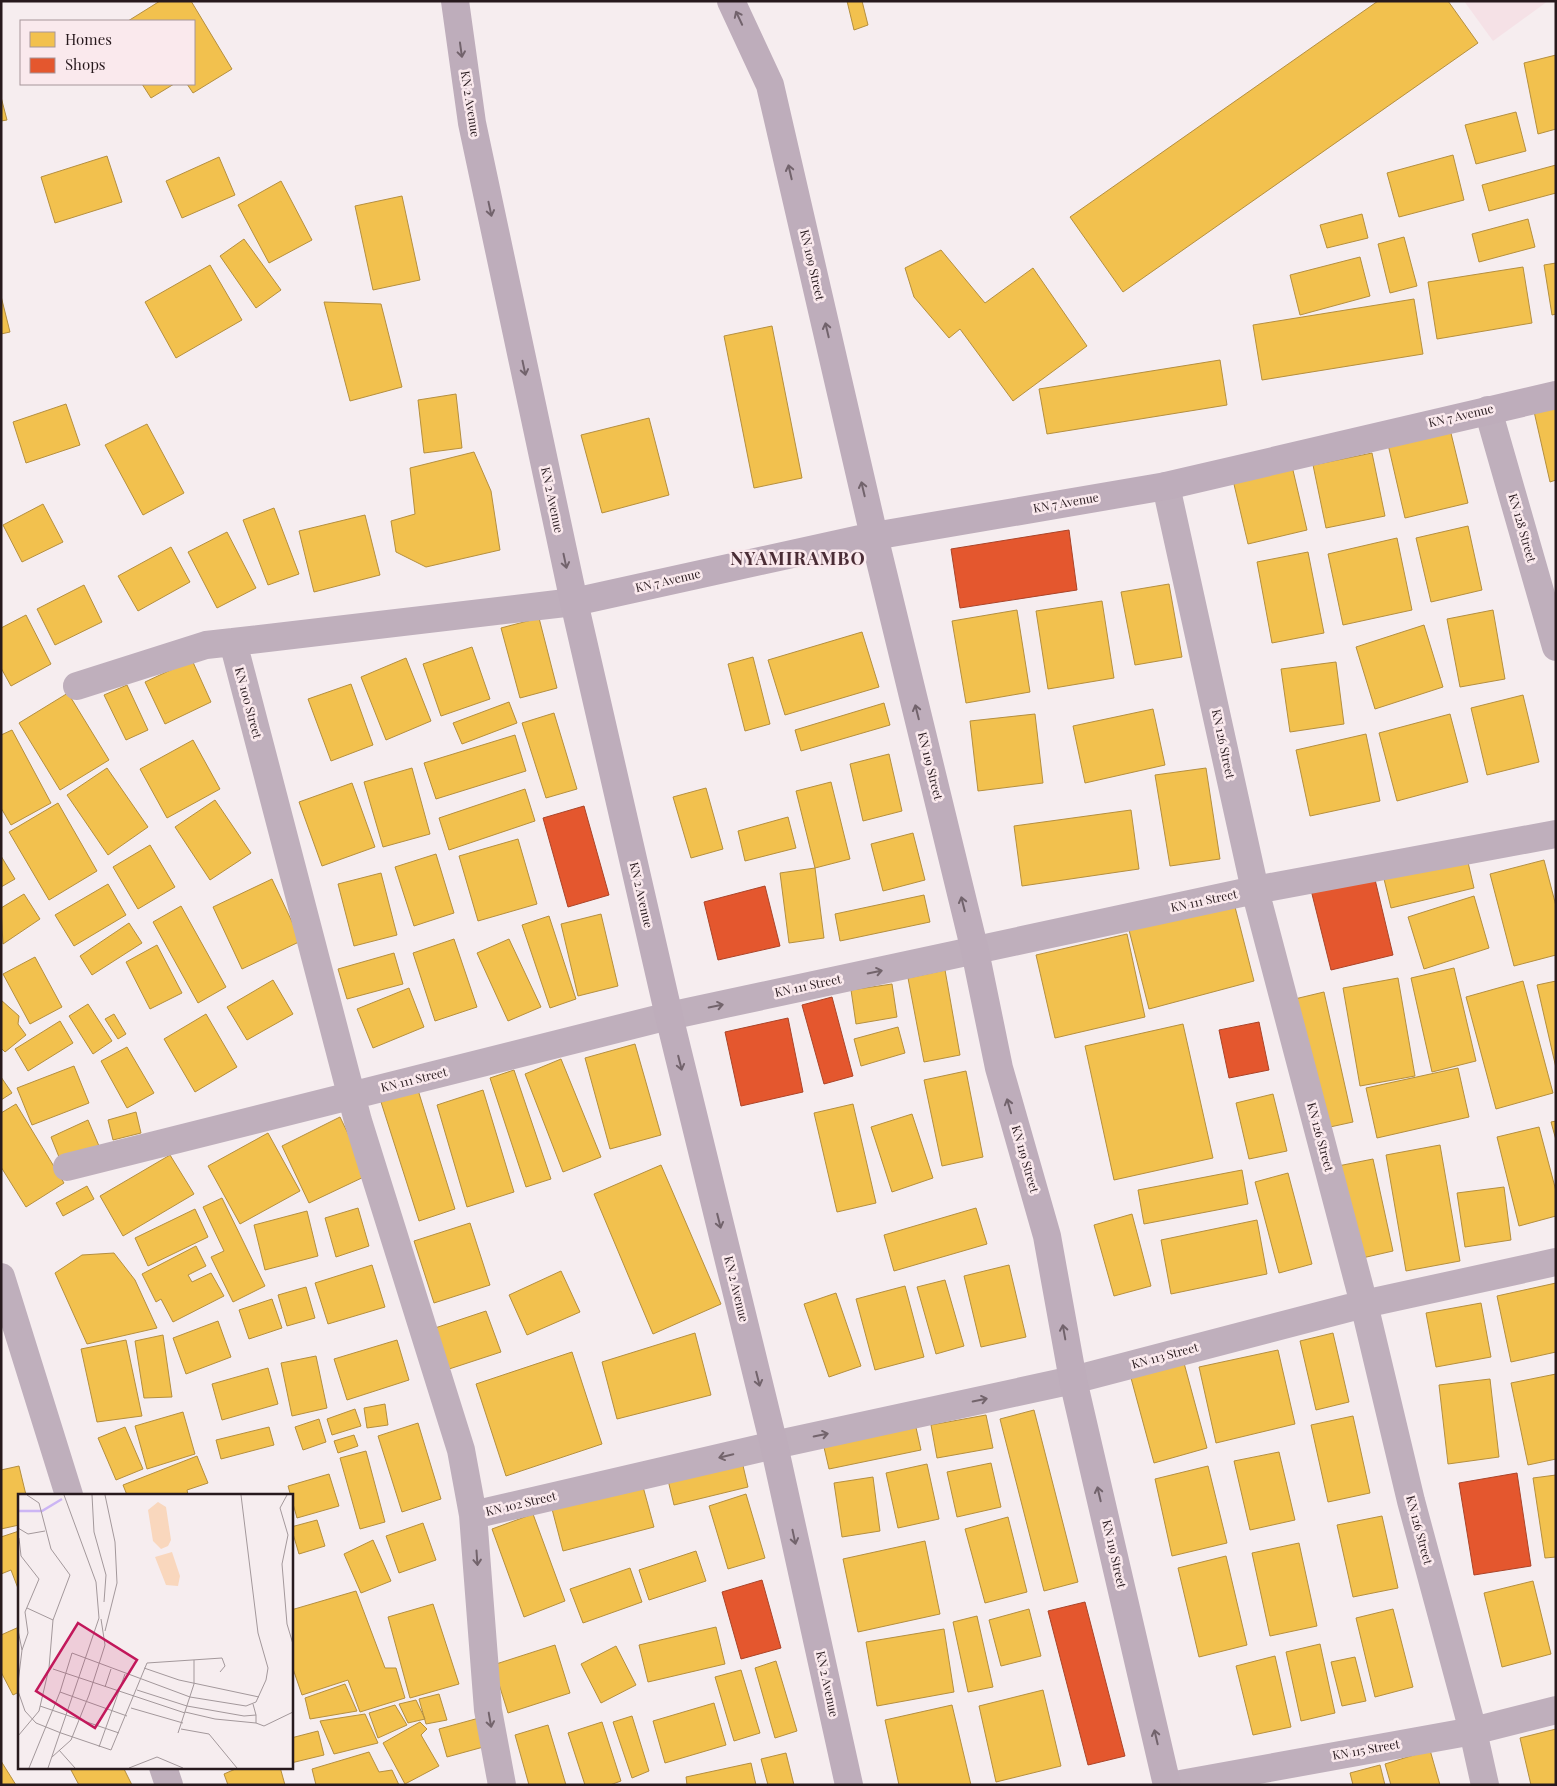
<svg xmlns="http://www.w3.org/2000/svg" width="1557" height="1786" font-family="'Playfair Display',serif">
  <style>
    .built { fill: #f5e1e6 }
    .homes { fill: #f2c14e; stroke: #b58f3f }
    .shops { fill: #e4572e; stroke: #ab4429 }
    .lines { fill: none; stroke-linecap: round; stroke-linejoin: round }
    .street { stroke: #bfafbc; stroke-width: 28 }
    .secondary { stroke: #beadbb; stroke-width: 28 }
    .oneway { stroke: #72636c }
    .oneway2 { stroke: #73646c }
    .labels { text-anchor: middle; stroke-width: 5; stroke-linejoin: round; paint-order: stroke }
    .street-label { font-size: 12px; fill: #27191d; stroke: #fae9ed }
    .district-label { font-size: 18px; font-weight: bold; letter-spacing: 1px; fill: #4a2c35; stroke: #fae9ed }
    .inset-river { fill: none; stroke: #ccb5f4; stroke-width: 2.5 }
    .inset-road { fill: none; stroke: #a3989b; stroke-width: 1 }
    .view { fill: #c2185b; fill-opacity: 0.15; stroke: #c2185b; stroke-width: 2.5 }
    .inset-edge { fill: none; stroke: #27191d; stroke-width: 2.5 }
  </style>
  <rect width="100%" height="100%" fill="#f6edef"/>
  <path class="built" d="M1464 1H1548L1493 41Z"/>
  <path class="homes" d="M160 1H191L232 69 193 93 187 84H194V21H128Z
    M847 1H862L868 25 854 30Z
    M1378 1H1448L1478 43 1123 292 1070 217Z
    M1556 55V129L1538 134 1524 63Z
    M142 84H174L151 98Z
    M1 97 7 120 1 121Z
    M1516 112 1526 151 1476 164 1465 125Z
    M1453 155 1464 200 1399 217 1387 173Z
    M107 156 122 202 55 223 41 177Z
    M219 157 235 195 182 218 166 181Z
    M1556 165V193L1489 211 1482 185Z
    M281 181 312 240 269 263 238 205Z
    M402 196 420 280 373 290 355 206Z
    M1362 214 1368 238 1327 248 1320 225Z
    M1528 219 1535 247 1479 262 1472 234Z
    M1404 237 1417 286 1390 293 1378 244Z
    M244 239 281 290 256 308 220 256Z
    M941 250 985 303 1033 268 1087 346 1013 401 960 329 949 338 914 297 905 268Z
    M1360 257 1370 296 1300 315 1290 275Z
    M1556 263V314L1552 315 1544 265Z
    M210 265 242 320 176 358 145 302Z
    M1523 267 1532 323 1437 339 1428 282Z
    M1 296 10 332 1 334Z
    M1414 299 1423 354 1262 380 1253 325Z
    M324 302 381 304 402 387 350 401Z
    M772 326 802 478 754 488 724 336Z
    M1220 360 1227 405 1047 434 1039 389Z
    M456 394 462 448 424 453 418 400Z
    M1556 402V480L1550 482 1533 407Z
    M66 404 80 445 26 463 13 422Z
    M649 418 669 495 602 513 581 435Z
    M147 424 184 493 143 515 105 445Z
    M1449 425 1468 503 1405 518 1387 440Z
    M474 452 491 491 500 550 426 567 396 552 391 521 415 514 410 468Z
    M1372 453 1385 516 1326 528 1313 465Z
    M1292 466 1307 530 1248 544 1233 480Z
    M43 504 63 542 22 562 3 525Z
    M274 508 299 574 268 585 243 520Z
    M365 515 380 575 314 592 299 531Z
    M1468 526 1482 590 1431 602 1416 538Z
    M227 532 256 588 217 608 188 552Z
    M1397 538 1412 610 1343 625 1328 554Z
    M171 547 190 582 138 611 118 576Z
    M1308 552 1324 633 1272 643 1257 562Z
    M1169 584 1182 657 1135 665 1121 592Z
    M84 585 102 622 55 645 37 609Z
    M1102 601 1114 678 1048 689 1036 611Z
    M1017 610 1030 692 966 703 952 621Z
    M1493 610 1505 679 1460 687 1447 619Z
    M26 615 51 664 11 686 1 668V628Z
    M539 618 557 688 520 698 501 628Z
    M1424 625 1443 687 1375 709 1356 647Z
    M862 632 879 687 785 715 768 660Z
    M472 647 490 699 441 716 423 664Z
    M753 657 770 724 745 731 728 664Z
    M406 658 431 721 386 740 361 677Z
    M192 660 211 702 165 724 145 682Z
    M1336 662 1344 724 1290 732 1281 669Z
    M351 684 373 745 331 761 308 699Z
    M127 685 148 730 126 740 104 695Z
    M68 693 109 760 60 790 19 723Z
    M1523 695 1539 762 1487 775 1471 708Z
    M509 702 517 723 462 744 453 723Z
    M884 703 890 725 801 751 795 730Z
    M1153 709 1165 765 1085 783 1073 726Z
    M554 713 577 789 546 798 522 723Z
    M1035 714 1043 783 978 791 970 721Z
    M1450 714 1468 782 1397 801 1379 733Z
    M12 730 51 803 11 825 1 808V735Z
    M1366 734 1380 801 1310 816 1296 750Z
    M515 735 526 771 436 799 424 763Z
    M193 740 220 789 167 818 140 769Z
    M889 754 902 811 863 821 850 764Z
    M107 768 148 827 108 855 67 795Z
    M412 768 430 834 383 847 364 782Z
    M1206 768 1220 859 1170 866 1155 775Z
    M831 782 850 859 815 868 796 791Z
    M352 783 375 847 322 866 299 802Z
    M706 788 723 849 691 858 673 797Z
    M525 789 535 821 449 850 439 818Z
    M215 800 251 853 210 880 175 827Z
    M58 803 97 871 49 900 9 832Z
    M1131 810 1139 869 1022 886 1014 826Z
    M788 817 796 848 745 861 738 831Z
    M913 833 925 880 883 891 871 844Z
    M518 839 537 904 478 921 459 856Z
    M150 845 175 887 138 909 113 867Z
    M436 854 454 913 414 926 395 867Z
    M1 856 15 879 1 887Z
    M1467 858 1474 888 1391 908 1384 879Z
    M1544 860 1556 906V955L1514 966 1490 874Z
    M815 868 824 938 789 943 780 873Z
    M381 873 397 935 354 946 338 884Z
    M272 879 301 941 242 969 213 907Z
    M108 884 126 915 74 946 55 915Z
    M24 894 40 919 3 944 1 908Z
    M924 895 930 922 840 941 835 914Z
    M1474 896 1489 948 1424 969 1408 917Z
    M1234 903 1254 981 1149 1009 1129 930Z
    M181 906 226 987 198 1003 153 922Z
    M601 914 618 986 578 996 561 924Z
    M549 916 576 999 550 1008 522 925Z
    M129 923 142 943 92 975 80 956Z
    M1127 934 1145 1017 1055 1038 1036 955Z
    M454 939 477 1007 435 1021 413 953Z
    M509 939 541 1007 508 1021 477 953Z
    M157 945 182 993 150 1009 126 962Z
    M394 953 403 984 347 999 338 969Z
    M35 957 62 1007 30 1024 3 974Z
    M1454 968 1476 1061 1432 1072 1411 978Z
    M945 970 960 1055 924 1062 908 978Z
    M1398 978 1415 1076 1360 1086 1343 988Z
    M273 980 293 1014 247 1040 227 1007Z
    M1523 981 1553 1093 1496 1109 1466 997Z
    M1556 981V1068L1537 985Z
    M892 984 897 1017 856 1024 851 990Z
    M409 988 424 1027 373 1048 357 1009Z
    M1324 992 1353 1122 1307 1132 1278 1003Z
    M1 1000 19 1016 18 1024 26 1035 5 1052 1 1048Z
    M88 1004 112 1041 93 1054 69 1016Z
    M114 1014 126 1034 118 1039 105 1019Z
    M206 1014 237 1067 195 1092 164 1039Z
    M60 1021 73 1043 28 1071 15 1049Z
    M1183 1024 1213 1158 1114 1180 1085 1046Z
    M898 1027 905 1053 861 1066 854 1039Z
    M635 1044 661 1135 610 1149 585 1058Z
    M127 1047 154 1093 127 1108 101 1061Z
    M561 1059 601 1157 563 1172 525 1074Z
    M74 1066 89 1103 32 1125 17 1088Z
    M1458 1068 1469 1117 1377 1138 1366 1088Z
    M514 1070 551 1179 526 1187 490 1078Z
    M966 1071 983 1157 942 1166 924 1080Z
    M1 1077 12 1093 1 1100Z
    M418 1090 455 1209 419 1221 381 1102Z
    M483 1090 514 1192 467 1207 437 1105Z
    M1273 1094 1287 1151 1249 1159 1236 1103Z
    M16 1104 64 1183 26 1207 1 1167V1113Z
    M853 1104 876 1203 837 1212 814 1113Z
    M136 1112 141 1133 113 1140 108 1120Z
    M912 1114 933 1178 892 1192 871 1127Z
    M340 1117 368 1175 309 1203 282 1146Z
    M88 1120 99 1146 61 1162 51 1137Z
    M1556 1121V1140L1551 1122Z
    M1539 1127 1556 1191V1216L1519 1226 1497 1137Z
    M268 1133 300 1191 240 1224 208 1166Z
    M1440 1145 1460 1261 1406 1271 1386 1155Z
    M170 1155 194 1194 123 1236 100 1196Z
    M1373 1159 1393 1251 1349 1261 1328 1168Z
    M661 1165 721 1304 653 1334 594 1194Z
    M1242 1170 1248 1204 1144 1224 1138 1190Z
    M1288 1173 1312 1264 1279 1273 1255 1182Z
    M87 1186 94 1199 63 1216 56 1203Z
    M1504 1187 1511 1240 1465 1247 1457 1193Z
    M222 1198 265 1286 233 1302 211 1257 224 1251 203 1207Z
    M358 1208 369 1246 336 1257 325 1218Z
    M976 1208 987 1244 894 1271 884 1235Z
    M195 1209 208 1237 148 1266 135 1238Z
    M307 1211 318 1256 265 1270 254 1225Z
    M1132 1214 1151 1286 1114 1296 1094 1225Z
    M1257 1220 1267 1274 1171 1294 1161 1240Z
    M470 1223 490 1285 434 1303 414 1241Z
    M196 1246 206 1266 188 1275 192 1282 211 1273 224 1296 173 1322 161 1299 156 1302 142 1274Z
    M114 1253 135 1280 157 1328 87 1344 55 1273 82 1255Z
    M372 1265 385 1307 328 1324 315 1283Z
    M1009 1265 1026 1337 981 1347 964 1276Z
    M561 1271 580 1312 527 1335 509 1295Z
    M945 1280 964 1346 936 1354 917 1287Z
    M1556 1283V1352L1511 1362 1497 1296Z
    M905 1286 924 1357 875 1370 856 1299Z
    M306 1287 315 1318 287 1326 278 1295Z
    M836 1293 861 1366 829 1377 804 1304Z
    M272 1299 282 1328 249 1339 239 1310Z
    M1481 1303 1491 1357 1436 1367 1426 1313Z
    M486 1311 501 1352 443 1371 429 1330Z
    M218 1321 231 1357 186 1374 173 1338Z
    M695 1333 711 1395 617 1419 602 1362Z
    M1333 1333 1349 1402 1316 1410 1300 1341Z
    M163 1335 172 1397 144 1398 135 1341Z
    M126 1340 142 1416 97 1422 81 1349Z
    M397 1340 409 1380 347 1400 334 1359Z
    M1278 1350 1295 1424 1216 1443 1199 1367Z
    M572 1352 602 1444 506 1476 476 1384Z
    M316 1356 327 1408 292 1416 281 1363Z
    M1184 1363 1207 1448 1154 1463 1131 1378Z
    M268 1368 278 1404 222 1420 212 1384Z
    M1556 1374V1459L1528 1465 1511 1383Z
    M1490 1379 1499 1457 1448 1464 1439 1385Z
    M385 1404 388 1425 367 1428 364 1408Z
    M355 1409 361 1426 332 1435 327 1419Z
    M1034 1410 1078 1582 1044 1591 1000 1419Z
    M183 1412 195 1454 147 1469 135 1426Z
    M986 1415 993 1448 937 1458 931 1425Z
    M1353 1416 1370 1493 1328 1502 1311 1425Z
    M319 1419 326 1442 303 1450 295 1427Z
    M418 1423 441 1499 402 1512 378 1436Z
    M915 1423 921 1450 829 1469 823 1443Z
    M125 1427 143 1469 116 1480 98 1438Z
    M269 1427 274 1445 221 1459 216 1440Z
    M354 1435 358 1446 338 1453 334 1441Z
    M366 1451 385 1522 360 1529 340 1458Z
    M1279 1452 1295 1520 1250 1530 1234 1461Z
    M197 1456 208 1483 187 1490 188 1495H127L123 1485Z
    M741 1457 748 1487 674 1505 667 1476Z
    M991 1463 1001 1507 957 1517 947 1472Z
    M927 1464 939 1519 898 1528 886 1473Z
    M19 1466 26 1495H19V1525L1 1529V1470Z
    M1208 1466 1227 1543 1172 1556 1155 1479Z
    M329 1474 339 1506 297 1518 288 1486Z
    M1556 1475V1557L1545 1558 1533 1478Z
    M873 1477 880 1531 842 1537 834 1483Z
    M642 1483 654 1527 563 1551 552 1509Z
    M746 1494 765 1558 728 1569 709 1506Z
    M533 1514 565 1601 524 1617 492 1529Z
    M1382 1516 1398 1588 1353 1597 1337 1525Z
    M1008 1517 1027 1592 985 1603 965 1529Z
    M317 1520 325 1546 299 1554 291 1527Z
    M423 1523 436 1560 399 1573 386 1536Z
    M19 1531V1591L11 1570 1 1574V1537Z
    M373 1540 391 1581 361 1593 344 1554Z
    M925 1541 940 1614 858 1632 843 1559Z
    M1299 1543 1317 1626 1270 1636 1252 1553Z
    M696 1551 706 1581 649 1600 639 1570Z
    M1226 1556 1247 1645 1199 1657 1178 1568Z
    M630 1568 642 1602 583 1623 570 1589Z
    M1533 1581 1551 1654 1502 1667 1484 1593Z
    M356 1591 385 1668H396L405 1698 360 1712 348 1680 302 1695 291 1663V1610Z
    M433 1604 459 1684 410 1698 388 1617Z
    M1029 1609 1041 1656 1001 1666 989 1620Z
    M1393 1609 1413 1687 1375 1697 1356 1618Z
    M977 1616 993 1687 968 1692 953 1622Z
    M19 1627V1692L13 1695 1 1672V1635Z
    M716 1627 725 1664 648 1682 639 1645Z
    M944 1629 954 1692 877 1706 866 1642Z
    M1320 1644 1335 1713 1301 1721 1286 1652Z
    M555 1645 570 1693 508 1713 493 1665Z
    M616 1646 636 1685 601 1703 581 1664Z
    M1275 1656 1291 1727 1253 1735 1236 1666Z
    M1355 1657 1366 1701 1342 1706 1331 1662Z
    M776 1661 797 1731 775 1738 755 1668Z
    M741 1670 760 1733 734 1741 715 1677Z
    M345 1684 357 1711 310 1719 305 1698Z
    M1043 1690 1061 1766 996 1782 979 1706Z
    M439 1694 447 1720 426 1724 419 1699Z
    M416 1700 425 1719 408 1723 399 1704Z
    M714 1703 726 1745 665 1763 653 1721Z
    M395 1705 407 1725 378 1738 369 1713Z
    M952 1705 971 1785H899L885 1720Z
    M365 1714 378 1743 334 1754 320 1721Z
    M632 1716 649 1771 632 1778 613 1722Z
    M479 1718 487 1746 447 1757 439 1729Z
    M420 1722 427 1729 421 1735 439 1766 405 1784 383 1743Z
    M602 1722 621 1781 610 1785H585L568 1733Z
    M548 1725 566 1785H529L515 1735Z
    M1556 1729V1785H1531L1520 1738Z
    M318 1731 324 1755 291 1763V1738Z
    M1430 1750 1440 1785H1391L1385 1764Z
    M369 1752 379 1772 392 1770 399 1785H316L312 1769Z
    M786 1753 794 1785H768L761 1759Z
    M1 1761 16 1785H1Z
    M751 1763 756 1785H687L686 1777Z
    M1380 1765 1385 1785H1353L1350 1773Z
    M77 1767H123L132 1785H79L71 1770Z
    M240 1767H280L285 1785H228L224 1774Z"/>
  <path class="shops" d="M1069 530 1077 590 960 608 951 549Z
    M584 806 609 895 568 907 543 818Z
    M1373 871 1393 955 1331 970 1310 886Z
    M765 886 780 946 718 960 704 902Z
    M832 997 853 1076 824 1084 802 1005Z
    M788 1018 803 1092 741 1106 725 1032Z
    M1259 1022 1269 1070 1229 1078 1219 1030Z
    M1517 1473 1531 1566 1474 1575 1459 1483Z
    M762 1580 781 1648 741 1659 722 1592Z
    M1085 1602 1125 1756 1088 1765 1048 1611Z"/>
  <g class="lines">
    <path class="street" d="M1488 410 1556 647
      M1166 486 1255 890 1364 1304 1411 1501 1473 1731 1485 1785
      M77 686 206 645 233 642
      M67 1167 669 1016 1255 890 1556 834
      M1 1277 69 1495
      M473 1515 461 1450 358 1121 233 642 574 602
      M163 1767 169 1785
      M502 1785 488 1710 473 1515 774 1445 1073 1380 1364 1304 1556 1262
      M1175 1785 1473 1731 1556 1710"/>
    <path class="secondary" d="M455 1 472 123 574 602 669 1016 774 1445 849 1785
      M731 1 770 85 874 536 975 951 999 1068 1047 1236 1073 1380 1167 1785
      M574 602 874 536 1166 486 1556 395"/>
  </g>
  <defs><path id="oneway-shaft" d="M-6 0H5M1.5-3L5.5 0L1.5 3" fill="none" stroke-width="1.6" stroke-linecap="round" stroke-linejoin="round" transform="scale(1.25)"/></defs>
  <g class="oneway">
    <use href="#oneway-shaft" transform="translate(739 18) rotate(-115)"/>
    <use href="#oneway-shaft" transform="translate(461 50) rotate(82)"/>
    <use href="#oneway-shaft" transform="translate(790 172) rotate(-103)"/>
    <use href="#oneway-shaft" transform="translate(490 209) rotate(78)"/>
    <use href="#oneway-shaft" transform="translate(827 330) rotate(-103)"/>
    <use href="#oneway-shaft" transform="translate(524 368) rotate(78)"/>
    <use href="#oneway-shaft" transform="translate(863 489) rotate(-103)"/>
    <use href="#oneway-shaft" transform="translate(565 561) rotate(78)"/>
    <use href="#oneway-shaft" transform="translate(917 712) rotate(-104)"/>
    <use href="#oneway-shaft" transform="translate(963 904) rotate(-104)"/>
    <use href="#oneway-shaft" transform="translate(680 1063) rotate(76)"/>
    <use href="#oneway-shaft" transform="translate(1009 1106) rotate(-106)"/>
    <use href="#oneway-shaft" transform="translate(719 1221) rotate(76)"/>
    <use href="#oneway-shaft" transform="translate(1064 1332) rotate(-100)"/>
    <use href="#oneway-shaft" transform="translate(758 1379) rotate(76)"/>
    <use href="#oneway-shaft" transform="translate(1099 1494) rotate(-103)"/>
    <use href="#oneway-shaft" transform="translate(794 1537) rotate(78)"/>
    <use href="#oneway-shaft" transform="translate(1156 1737) rotate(-103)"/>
  </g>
  <g class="oneway2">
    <use href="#oneway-shaft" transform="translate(875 972) rotate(-12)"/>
    <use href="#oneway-shaft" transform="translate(716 1006) rotate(-12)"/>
    <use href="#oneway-shaft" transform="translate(980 1400) rotate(-12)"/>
    <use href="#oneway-shaft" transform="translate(821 1435) rotate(-12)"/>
    <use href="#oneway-shaft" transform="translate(726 1456) rotate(167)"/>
    <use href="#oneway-shaft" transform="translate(477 1558) rotate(86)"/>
    <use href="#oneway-shaft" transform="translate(490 1720) rotate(80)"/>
  </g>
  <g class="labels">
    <g class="street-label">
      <text transform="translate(470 104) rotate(81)" y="4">KN 2 Avenue</text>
      <text transform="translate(812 265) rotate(77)" y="4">KN 109 Street</text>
      <text transform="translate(1461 416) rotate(-13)" y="4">KN 7 Avenue</text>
      <text transform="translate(552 500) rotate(78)" y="4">KN 2 Avenue</text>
      <text transform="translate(1066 503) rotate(-10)" y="4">KN 7 Avenue</text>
      <text transform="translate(1522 528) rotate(74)" y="4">KN 128 Street</text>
      <text transform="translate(668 581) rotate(-13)" y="4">KN 7 Avenue</text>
      <text transform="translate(248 703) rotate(75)" y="4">KN 100 Street</text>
      <text transform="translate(1223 744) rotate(78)" y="4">KN 126 Street</text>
      <text transform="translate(930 766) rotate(76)" y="4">KN 119 Street</text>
      <text transform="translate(641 895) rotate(77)" y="4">KN 2 Avenue</text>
      <text transform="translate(1204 901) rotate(-12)" y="4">KN 111 Street</text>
      <text transform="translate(808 986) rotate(-12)" y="4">KN 111 Street</text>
      <text transform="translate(414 1080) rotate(-14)" y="4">KN 111 Street</text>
      <text transform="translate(1320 1137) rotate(75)" y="4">KN 126 Street</text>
      <text transform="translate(1025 1159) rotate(74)" y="4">KN 119 Street</text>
      <text transform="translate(736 1289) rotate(76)" y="4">KN 2 Avenue</text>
      <text transform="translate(1165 1356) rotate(-15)" y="4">KN 113 Street</text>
      <text transform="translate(521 1504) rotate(-13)" y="4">KN 102 Street</text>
      <text transform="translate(1419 1530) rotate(75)" y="4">KN 126 Street</text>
      <text transform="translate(1114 1554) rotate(77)" y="4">KN 119 Street</text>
      <text transform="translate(827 1684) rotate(78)" y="4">KN 2 Avenue</text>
      <text transform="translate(1366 1750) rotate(-10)" y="4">KN 115 Street</text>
    </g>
    <g class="district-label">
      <text x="798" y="565">NYAMIRAMBO</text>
    </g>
  </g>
  <g transform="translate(18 1494)">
    <rect width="275" height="275" fill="#f6edef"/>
    <path d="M140 8 148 13 153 46 150 52 143 55 135 47 130 16ZM154 58 162 82 160 92 148 91 137 63Z" fill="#f9d7bd"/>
    <path class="inset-river" d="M0 17H24L44 5"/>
    <path class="inset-road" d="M74 1 76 38 88 81 86 108M87 1 97 48 99 89 87 137M269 1 262 14 270 41 264 70 269 130 275 150M0 34 10 40 27 37M1 44 3 62 21 85 7 118 10 139 4 156M9 114 35 126M0 136 4 156 0 189M126 174 161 186 241 203M35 175 167 219M87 193 93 175M119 196 169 212 226 222 238 221 235 210M0 197 7 217 18 229 43 239M42 198 54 159 172 203 228 212 238 208 248 186 250 174 240 139 223 1M22 212 101 239M113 214 165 229M167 218 197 225 238 229M238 221V229L246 232 275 218M163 235 191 240 219 274M43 239 93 256 129 169 204 164 207 172 202 178M160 239 176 190V166M0 242 21 217 31 174 35 126 52 81 33 55 21 9 9 1M81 253 107 180M41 256 57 274M34 263 53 246 71 201 87 151 83 125M11 274 42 198 109 222M30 274 81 124 78 88 46 1M111 274 139 263 165 274"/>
    <path class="view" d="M60 129 119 166 77 234 18 197Z"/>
    <rect width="275" height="275" class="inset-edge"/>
  </g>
  <rect width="1557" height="1786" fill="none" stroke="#27191d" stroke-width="5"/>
  <rect x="20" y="20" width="175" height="65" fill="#fae9ed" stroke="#a6969a"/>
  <rect x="30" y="32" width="25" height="15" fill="#f2c14e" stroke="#a6969a"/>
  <text x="65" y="45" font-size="15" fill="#27191d">Homes</text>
  <rect x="30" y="58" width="25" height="15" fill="#e4572e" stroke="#a6969a"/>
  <text x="65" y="70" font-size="15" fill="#27191d">Shops</text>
</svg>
